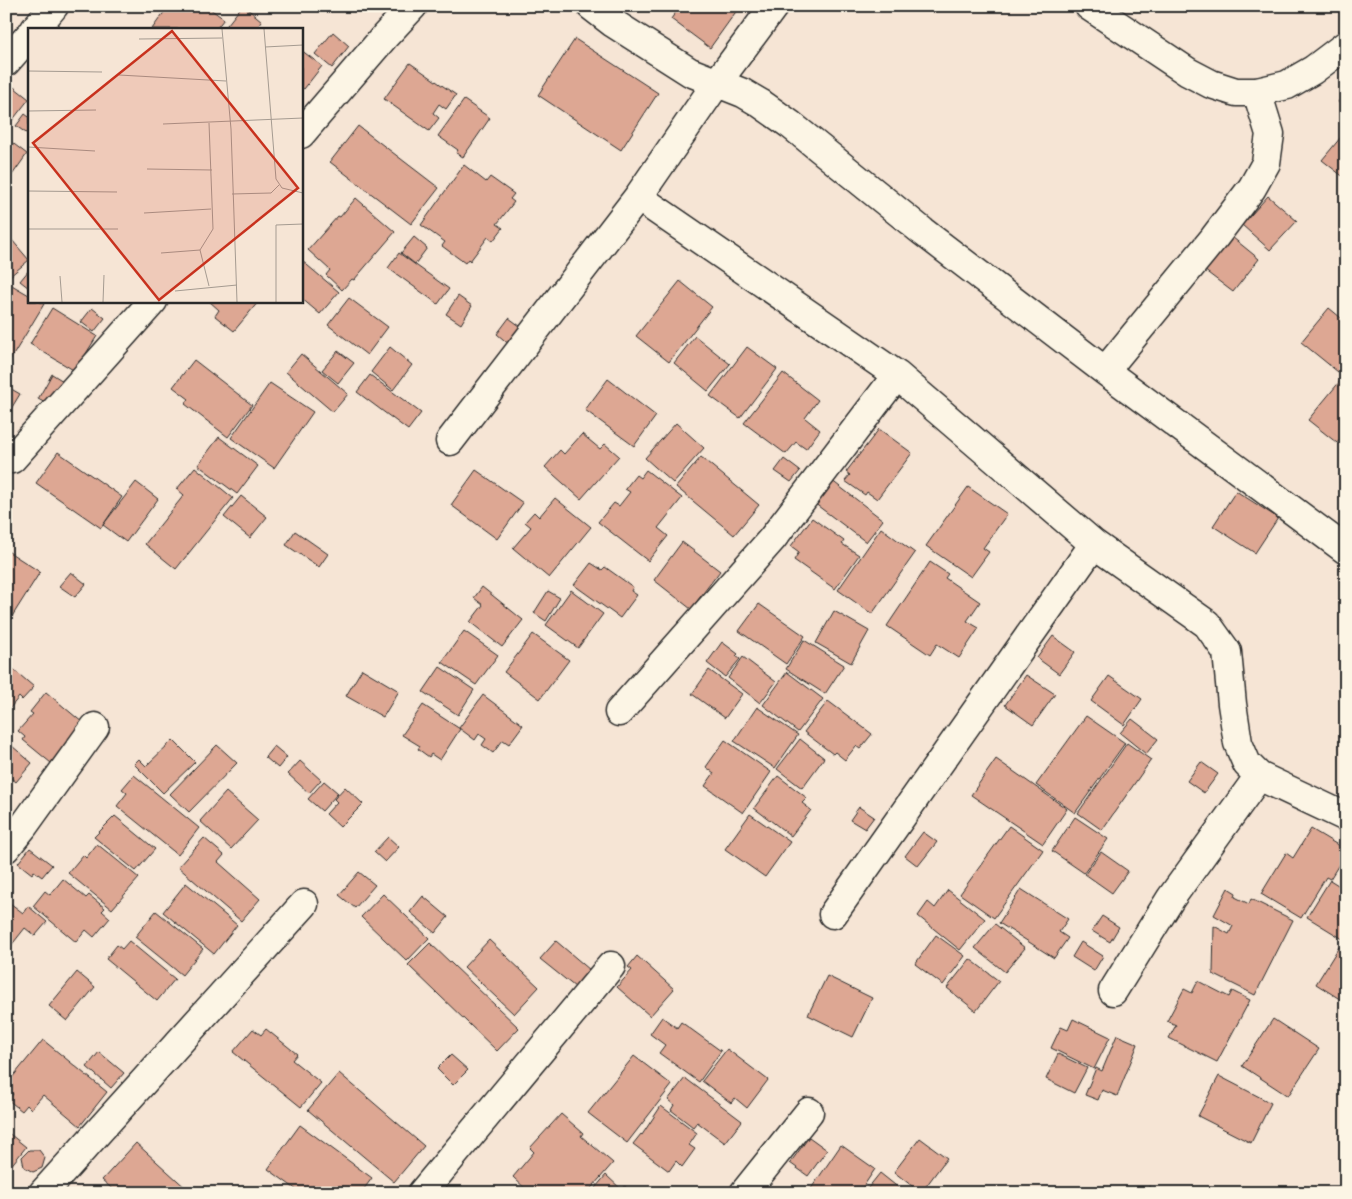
<svg xmlns="http://www.w3.org/2000/svg" width="1352" height="1199" font-family="Dekko,sans-serif">
  <style>
    .building { fill: #dda793; stroke: #2b2b2b }
    .lines { fill: none; stroke-linecap: round; stroke-linejoin: round }
    .minor-casing { stroke: #2b2b2b; stroke-width: 31 }
    .tertiary-casing { stroke: #2b2b2b; stroke-width: 31 }
    .minor { stroke: #fcf5e5; stroke-width: 28 }
    .tertiary { stroke: #fcf5e5; stroke-width: 28 }
    .inset-road { fill: none; stroke: #a59b91; stroke-width: 1 }
    .view { fill: #c8321e; fill-opacity: 0.15; stroke: #c8321e; stroke-width: 2.5 }
    .inset-edge { fill: none; stroke: #2b2b2b; stroke-width: 2.5 }
  </style>
  <rect width="100%" height="100%" fill="#f6e5d5"/>
  <filter id="ink" filterUnits="userSpaceOnUse"><feTurbulence type="fractalNoise" baseFrequency=".02" numOctaves="2"/><feDisplacementMap in="SourceGraphic" scale="10" xChannelSelector="R" yChannelSelector="G"/><feConvolveMatrix kernelMatrix="1 2 1 2 8 2 1 2 1" color-interpolation-filters="sRGB"/></filter>
  <g filter="url(#ink)">
    <path class="building" d="M165 6H210L209 8 224 19 216 29H152L167 8Z
      M242 6H244L262 21 256 29H224Z
      M680 6H740L710 48 671 19Z
      M333 32 349 46 332 68 315 54Z
      M575 39 658 93 621 150 538 95Z
      M301 50 322 66 304 89 301 87Z
      M410 63 456 95 446 109 439 104 433 113 439 118 429 131 384 99Z
      M10 84 29 99 11 122 6 118V108L9 104 6 102V89Z
      M1346 92V107L1338 102Z
      M464 100 490 118 463 157 456 153 458 150 438 136Z
      M25 114 29 117V135L16 126Z
      M358 126 439 188 411 224 330 162Z
      M1346 131V179L1322 160Z
      M6 138 27 154 10 178 6 175Z
      M464 165 486 182 490 177 514 194 510 199 514 202 497 224 503 228 493 241 488 237 470 261 468 259 465 263 442 246 445 242 421 225Z
      M1268 196 1297 221 1270 250 1242 225Z
      M356 198 395 232 354 280 352 279 342 290 326 275 330 270 308 250 338 216 340 217Z
      M6 233 29 260 9 277 6 275Z
      M1227 233 1259 259 1233 292 1200 267Z
      M414 237 427 248 415 264 401 253Z
      M399 253 449 289 438 304 388 268Z
      M301 260 339 292 320 314 301 298Z
      M29 270V288L20 281Z
      M680 281 712 307 669 362 636 336Z
      M10 284 29 295V301H39L44 304 6 367V290Z
      M458 296 472 306 461 324 446 314Z
      M349 298 388 327 367 355 328 325Z
      M209 301H259L234 331 215 316 219 310Z
      M52 308 97 336 75 371 30 344Z
      M92 308 105 318 94 332 81 322Z
      M1329 308 1346 322V363L1338 372 1301 342Z
      M509 318 524 329 511 346 497 334Z
      M695 336 730 364 708 391 674 363Z
      M390 347 412 365 393 390 371 372Z
      M747 347 777 369 740 418 710 396Z
      M338 351 354 363 338 383 322 370Z
      M301 354 348 394 333 412 286 372Z
      M194 360 252 405 228 437 185 404 189 399 173 387Z
      M783 373 818 400 805 418 820 430 806 449 796 442 786 454 744 423Z
      M52 374 63 381 49 405 38 399Z
      M370 375 421 413 408 430 357 392Z
      M608 379 656 416 634 446 585 410Z
      M1341 380 1346 384V432L1337 443 1308 420Z
      M270 383 313 412 274 468 231 438Z
      M6 386 20 394 6 417Z
      M676 423 704 448 673 483 645 458Z
      M879 429 912 453 877 499 867 492 865 495 845 481 850 475 846 472Z
      M582 434 600 449 605 444 619 456 581 499 545 467 560 450 564 454Z
      M219 437 258 466 237 494 198 465Z
      M58 452 122 497 101 528 36 483Z
      M701 457 759 505 734 535 676 487Z
      M784 459 800 471 791 482 775 471Z
      M195 467 233 498 176 569 145 544 184 495 177 489Z
      M476 470 523 503 497 539 451 505Z
      M646 470 682 498 658 528 668 536 648 561 598 522 614 503 619 506 630 492 625 489 636 475 640 478Z
      M831 480 883 520 866 542 814 503Z
      M136 482 158 499 126 542 103 525Z
      M968 487 1007 514 983 548 989 552 971 577 926 546Z
      M1236 491 1278 518 1255 553 1213 526Z
      M241 496 267 517 250 538 224 517Z
      M555 498 591 527 549 578 513 548 531 527 525 522 534 512 539 517Z
      M812 518 844 541 842 544 859 555 835 589 794 560 799 552 791 546Z
      M881 528 915 553 872 614 838 590Z
      M295 531 328 554 319 567 286 545Z
      M682 542 720 571 691 609 654 580Z
      M6 550 40 572 11 618 6 615Z
      M930 562 948 574 945 578 980 602 967 621 979 628 959 658 937 644 930 655 887 626Z
      M591 563 602 570 605 567 633 587 631 591 637 595 620 618 574 585Z
      M71 572 86 584 75 597 59 586Z
      M482 587 523 620 502 647 470 622 483 605 474 598Z
      M571 590 603 614 578 648 546 625Z
      M548 591 560 598 546 621 534 613Z
      M759 604 805 636 786 664 739 631Z
      M834 611 869 631 851 663 816 643Z
      M464 631 498 655 476 685 442 662Z
      M533 634 569 660 540 699 504 672Z
      M1053 636 1075 652 1059 674 1037 658Z
      M804 640 844 665 825 694 786 669Z
      M722 642 738 654 736 656 740 659 725 677 707 663Z
      M743 657 776 682 760 703 728 678Z
      M6 663 34 687 22 700 19 697 6 713Z
      M440 667 474 690 458 715 423 692Z
      M362 669 399 691 383 717 346 696Z
      M709 670 742 694 725 718 692 694Z
      M787 672 823 699 798 732 763 705Z
      M1026 675 1055 694 1033 725 1005 705Z
      M1109 676 1142 699 1124 725 1091 701Z
      M46 692 83 723 51 763 23 740 25 737 18 731 33 714 30 712Z
      M483 695 523 725 509 744 503 740 493 753 482 745 486 739 479 734 475 740 459 728Z
      M828 701 872 734 860 749 856 746 845 760 835 752 833 754 804 732Z
      M423 705 460 729 440 760 431 754 429 757 418 749 420 746 402 735Z
      M757 707 798 735 775 768 734 741Z
      M1086 716 1125 743 1075 813 1036 785Z
      M1132 719 1158 739 1146 754 1120 733Z
      M800 739 824 758 802 788 777 769Z
      M173 740 195 762 163 793 134 764 139 759 146 766Z
      M725 740 771 772 743 813 705 786 714 773 706 767Z
      M1127 743 1151 760 1102 830 1078 813Z
      M217 745 237 763 189 812 170 794Z
      M12 746 32 763 16 782 6 774V753Z
      M274 746 287 757 278 768 265 757Z
      M996 759 1067 809 1043 844 971 795Z
      M300 761 321 780 309 793 288 774Z
      M1201 762 1218 774 1204 793 1187 781Z
      M134 775 199 828 178 855 117 806 127 793 122 789Z
      M778 776 807 798 802 803 811 810 791 836 754 808Z
      M324 781 338 793 322 811 308 799Z
      M345 787 363 804 340 827 326 814 337 802 334 799Z
      M226 792 258 820 231 849 200 821Z
      M859 807 874 817 865 829 850 820Z
      M750 814 790 842 765 877 725 849Z
      M115 816 155 849 136 871 94 837Z
      M1075 817 1108 839 1084 873 1052 851Z
      M1009 826 1043 850 994 918 960 894Z
      M1311 829 1346 850V853L1330 879 1326 877 1301 918 1261 894 1286 853 1293 858Z
      M923 832 937 842 918 866 905 856Z
      M388 837 399 847 385 862 374 852Z
      M204 838 224 855 218 862 260 899 241 921 178 867Z
      M97 844 139 878 112 909 68 873 83 855 86 858Z
      M30 848 52 865 42 877 34 871 32 874 18 863Z
      M1101 852 1128 871 1112 893 1085 874Z
      M359 872 375 885 355 908 339 895Z
      M63 879 86 898 89 895 105 908 102 911 110 918 94 937 86 930 76 942 33 906 45 891 50 895Z
      M1330 880 1346 890V941L1307 917Z
      M186 883 237 925 214 954 163 912Z
      M1228 888 1236 893 1235 897 1249 904 1251 899 1293 920 1255 995 1213 974 1214 926 1229 934 1233 926 1214 915Z
      M1021 889 1068 919 1059 932 1068 938 1054 958 999 923Z
      M948 890 985 919 960 950 918 916 928 902 935 908Z
      M383 894 429 938 407 961 361 917Z
      M423 896 448 917 435 933 410 912Z
      M6 900 23 913 28 906 47 922 35 936 25 928 6 952Z
      M156 911 203 949 182 975 135 937Z
      M1102 916 1119 927 1110 942 1092 931Z
      M995 924 1025 948 1005 972 975 948Z
      M936 935 965 956 943 985 915 964Z
      M489 940 539 987 514 1014 464 967Z
      M129 941 175 979 157 1001 106 959 117 945 122 949Z
      M556 941 590 970 575 987 540 959Z
      M1081 942 1103 956 1094 971 1072 957Z
      M430 943 519 1028 497 1051 408 965Z
      M1339 947 1346 952V1003L1316 984Z
      M637 956 674 989 650 1016 617 987 632 970 628 967Z
      M970 959 999 981 976 1011 947 988Z
      M77 972 95 987 67 1021 49 1006Z
      M827 976 872 998 853 1037 808 1015Z
      M1198 981 1229 997 1232 991 1250 1000 1217 1062 1169 1038 1176 1025 1167 1021 1184 989 1192 993Z
      M662 1017 677 1028 681 1022 721 1051 699 1082 659 1053 665 1045 650 1034Z
      M1073 1019 1110 1037 1094 1069 1051 1048 1061 1027 1068 1030Z
      M1273 1019 1319 1049 1288 1096 1242 1066Z
      M253 1029 261 1035 266 1029 297 1054 292 1060 321 1083 301 1107 233 1052Z
      M1117 1035 1138 1044 1117 1096 1102 1090 1098 1100 1085 1095 1096 1068 1102 1071Z
      M43 1040 107 1092 80 1126 43 1095 31 1109 27 1105 22 1111 8 1100 13 1094 6 1088V1085Z
      M727 1049 768 1080 747 1108 735 1098 731 1103 702 1081Z
      M99 1052 124 1073 111 1088 87 1067Z
      M1058 1054 1087 1068 1074 1093 1046 1079Z
      M451 1055 468 1070 453 1085 437 1069Z
      M634 1056 672 1085 627 1143 588 1113Z
      M339 1073 424 1146 394 1182 308 1110Z
      M1219 1076 1271 1103 1251 1143 1198 1116Z
      M685 1078 742 1121 725 1143 697 1122 693 1127 671 1110 674 1105 668 1100Z
      M661 1106 697 1133 689 1145 695 1149 682 1167 676 1161 669 1171 633 1144 641 1134 642 1135Z
      M561 1114 583 1133 581 1136 613 1163 587 1193H530L513 1177 534 1152 530 1148Z
      M300 1125 372 1178 361 1193H301L268 1169Z
      M6 1131 26 1147 10 1167 6 1164Z
      M809 1137 827 1150 808 1176 790 1163Z
      M920 1138 947 1158 921 1193 894 1172Z
      M136 1143 188 1190 186 1193H117L102 1180Z
      M841 1145 875 1169 859 1193H808Z
      M29 1150H39L45 1158 42 1168 33 1172 24 1167 22 1157Z
      M880 1173 905 1193H864Z
      M606 1175 622 1190 625 1186 632 1193H591Z
      M1149 1186 1159 1193H1144Z"/>
    <g class="lines">
      <g class="minor-casing">
        <path id="minor" d="M591 6 613 23 690 72 743 93 760 103 791 125 922 231 1105 371 1346 550
          M35 29 54 6
          M6 62 29 36
          M301 134 385 36 413 6
          M638 197 897 375 1094 544 1207 624 1227 652 1232 704 1238 743 1247 764 1259 776 1346 817
          M1105 371 1214 238 1252 188 1266 163 1270 134 1257 92
          M450 441 638 197 716 84 774 6
          M12 459 153 301
          M619 712 772 539 897 375
          M6 848 23 827 95 727
          M833 914 1094 544
          M1113 991 1171 898 1259 776
          M43 1193 304 904
          M422 1193 611 966
          M744 1193 809 1112"/>
      </g>
      <g class="tertiary-casing">
        <path id="tertiary" d="M1089 6 1188 72 1211 84 1236 92H1257L1287 85 1313 70 1346 45"/>
      </g>
      <use href="#minor" class="minor"/>
      <use href="#tertiary" class="tertiary"/>
    </g>
  </g>
  <g transform="translate(28 28)">
    <rect width="275" height="275" fill="#f6e5d5"/>
    <path class="inset-road" d="M194 1 203 101 209 274M236 1 248 151 254 160 275 165M111 11 194 10M237 19 275 17M0 43 74 44M91 47 198 53M0 83 68 82M181 95 185 201 172 222 181 258M135 96 275 90M0 119 67 123M119 141 184 142M0 163 89 164M204 166 243 165 251 157M116 185 183 181M0 201H90M133 225 172 222M32 248 34 274M147 263 209 257M75 274 76 247M248 274V197L275 196"/>
    <path class="view" d="M144 3 270 160 131 272 5 115Z"/>
    <rect width="275" height="275" class="inset-edge"/>
  </g>
  <rect width="1352" height="1199" fill="none" stroke="#fcf5e5" stroke-width="25"/>
  <rect x="12" y="12" width="1327" height="1174" fill="none" stroke="#2b2b2b" stroke-width="2" filter="url(#ink)"/>
</svg>
